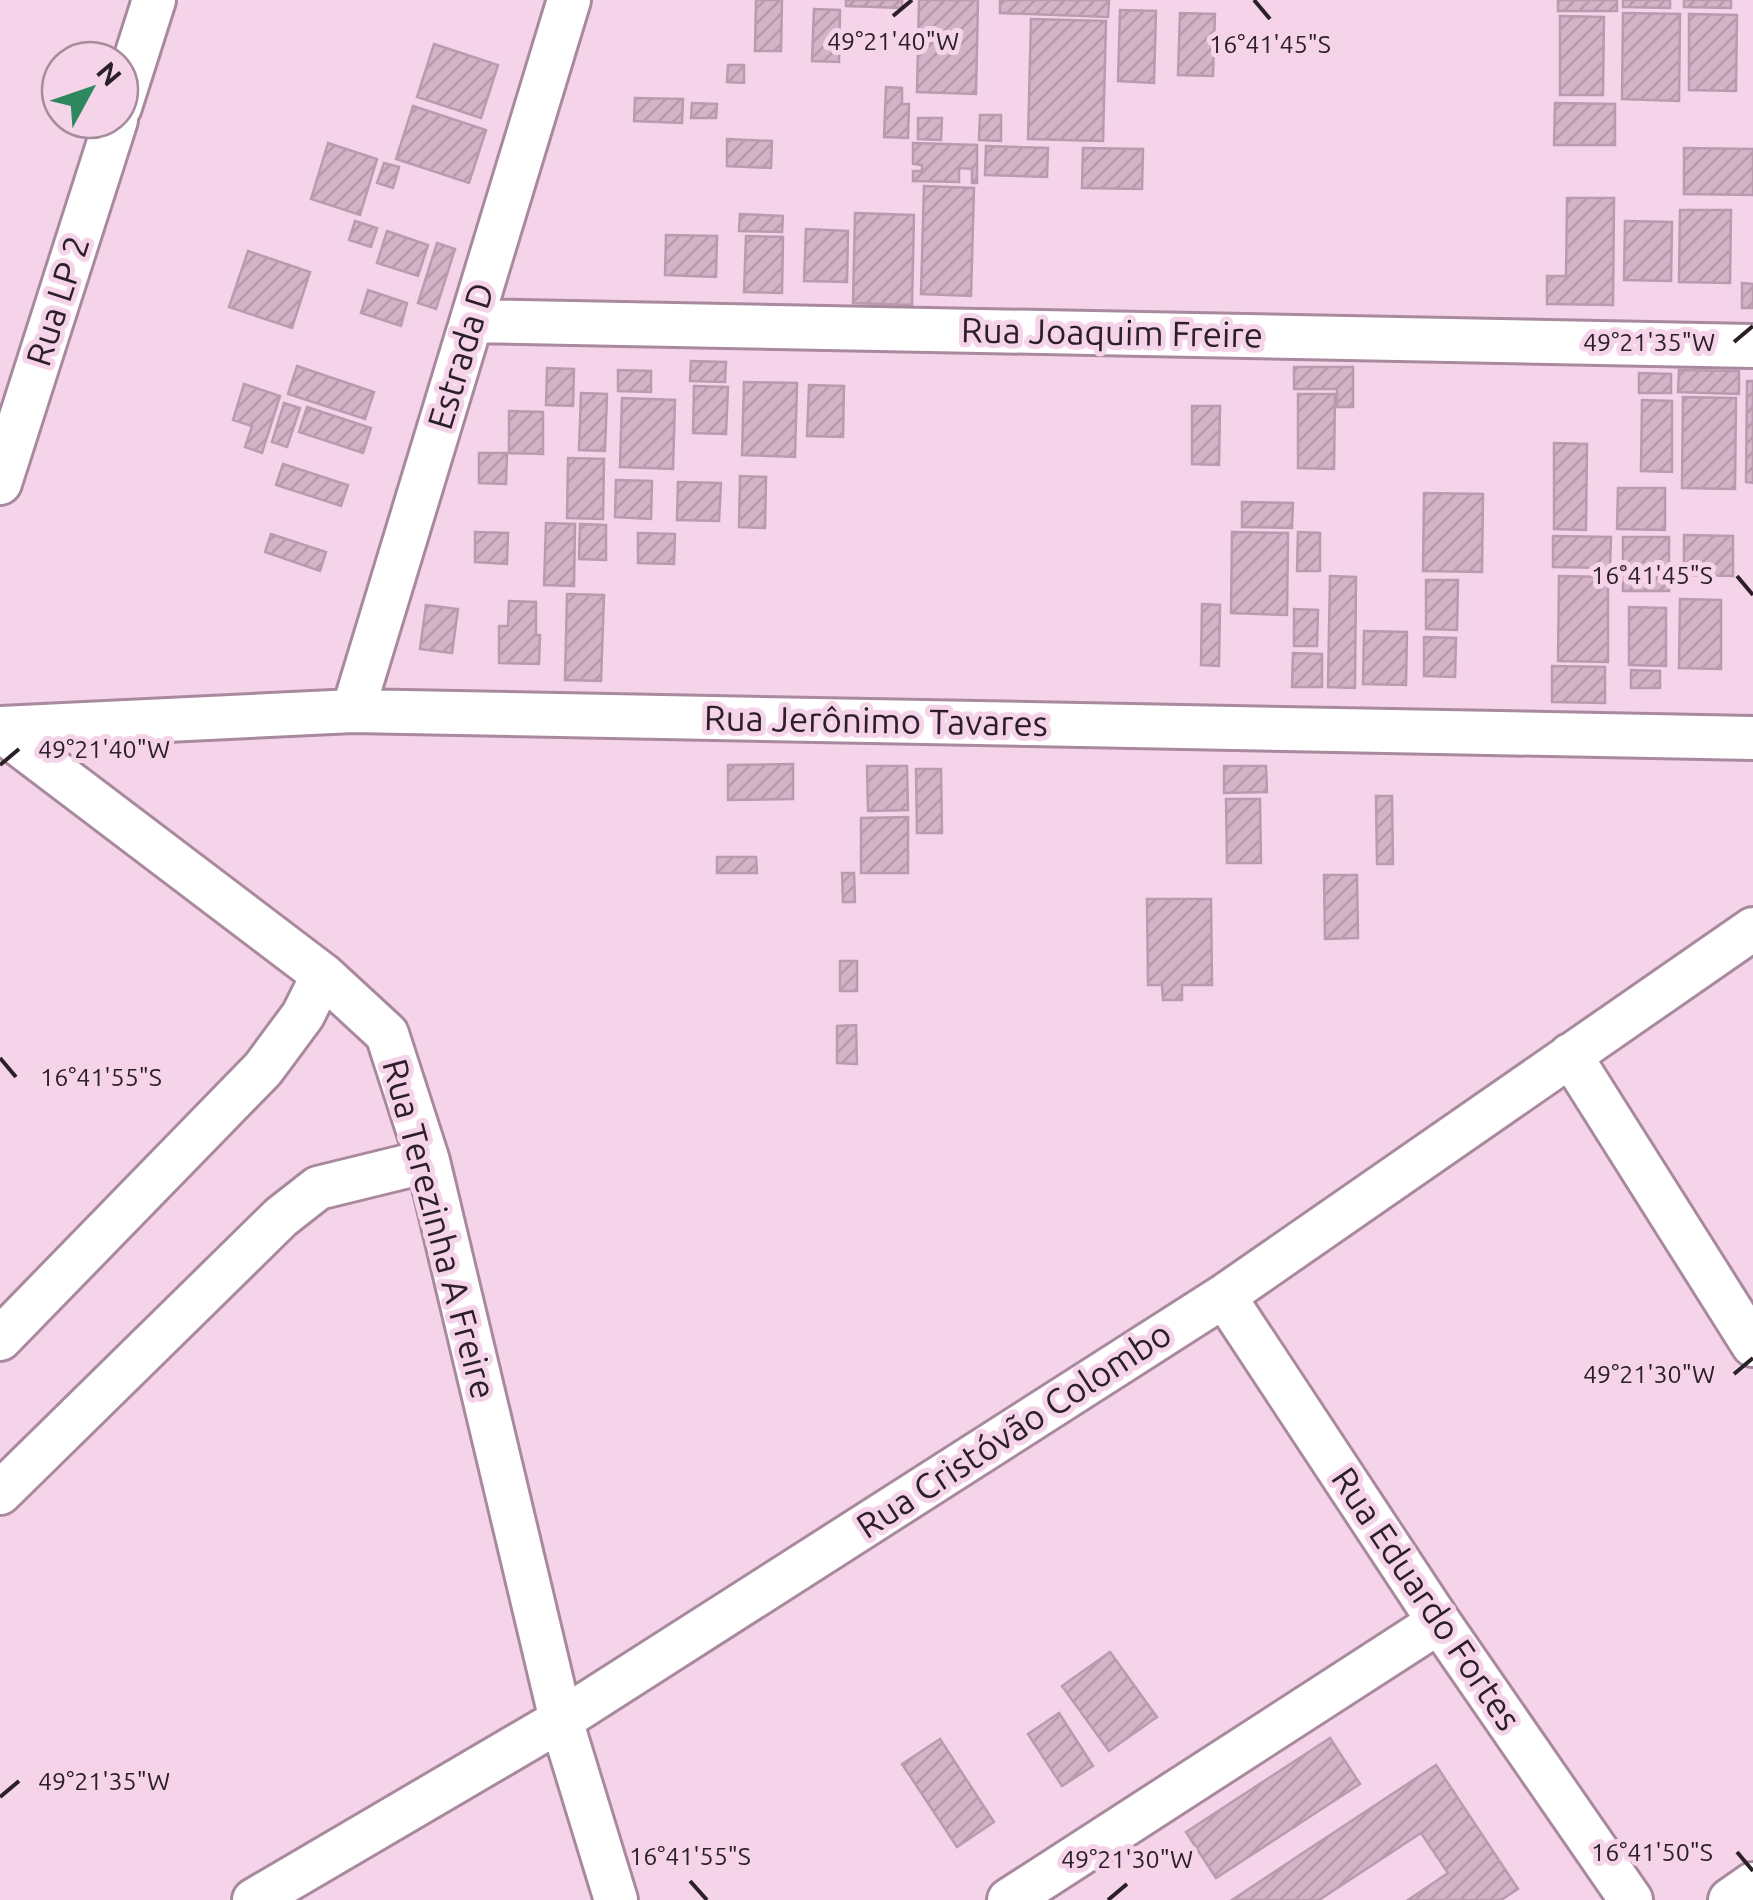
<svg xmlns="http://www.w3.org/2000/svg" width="1753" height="1900" font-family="Ubuntu,sans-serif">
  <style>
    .building { fill: url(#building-hatch); stroke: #ba9aaf; stroke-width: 2.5 }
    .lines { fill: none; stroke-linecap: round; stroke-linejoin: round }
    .minor-casing { stroke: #a8899d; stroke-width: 48 }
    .minor { stroke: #fff; stroke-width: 42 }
    .ticks { fill: none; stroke: #2c2028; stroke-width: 4 }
    .labels { text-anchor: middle; stroke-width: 10; stroke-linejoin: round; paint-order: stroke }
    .street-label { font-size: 35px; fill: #2c2028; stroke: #f5d3e9 }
    .ticks-label { font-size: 25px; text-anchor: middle; fill: #2c2028; stroke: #f5d3e9; stroke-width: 10; stroke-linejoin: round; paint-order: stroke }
  </style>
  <defs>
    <pattern id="building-hatch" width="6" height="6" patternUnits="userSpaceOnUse" patternTransform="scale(2.5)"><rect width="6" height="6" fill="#d3b3c8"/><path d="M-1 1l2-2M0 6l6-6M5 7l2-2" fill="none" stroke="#b59aac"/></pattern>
  </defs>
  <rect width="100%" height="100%" fill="#f5d3e9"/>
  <path class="building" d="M756 0H782L781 51H755Z
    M846 0H902V8L846 6Z
    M919 0H978L976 94 917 92Z
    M1000 0H1109L1108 17 1000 13Z
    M1558 0H1617V11H1558Z
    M1623 0H1670V8L1623 7Z
    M1684 0H1731V8L1684 7Z
    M814 9 840 10 839 62 812 61Z
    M1120 10 1156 11 1154 83 1118 81Z
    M1180 13 1215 14 1213 76 1178 75Z
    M1623 13 1680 14 1679 101 1622 99Z
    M1689 14 1737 15 1736 91 1689 90Z
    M1560 16 1604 17 1603 95H1560Z
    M1031 19 1106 21 1103 141 1028 139Z
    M434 44 498 65 481 118 417 97Z
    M728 65H744V83L727 82Z
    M886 87 902 88V104H909L908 138 884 137Z
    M635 98 683 99 682 123 634 121Z
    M692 103 717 104 716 118H691Z
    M1555 103 1615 104V145H1554Z
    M413 106 486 130 469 183 396 159Z
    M980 115H1001V141L979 140Z
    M918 118H942L941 140 918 139Z
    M727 139 772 141 771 168 727 166Z
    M328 143 377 159 360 215 311 199Z
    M913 143 977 145V183H972V169L959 168V182L913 181V171H922V165L913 164Z
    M986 146 1048 148 1047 177 985 175Z
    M1083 148 1143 149 1142 189 1082 188Z
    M1684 148 1753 149V195L1684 194Z
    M384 163 399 167 393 188 377 183Z
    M924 186 974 188 971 296 921 294Z
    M1567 198H1614L1613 305 1547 304V276H1566Z
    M1680 210H1731L1730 283 1679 282Z
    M855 213 914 215 912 305 853 303Z
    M740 214 783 216 782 232 739 231Z
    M355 221 377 228 371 247 349 240Z
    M1625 221 1672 222 1671 281 1624 280Z
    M806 229 848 231 847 282 804 281Z
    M387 231 428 245 418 276 377 263Z
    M666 235 717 236 716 277 665 275Z
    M746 236 783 237 782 293 744 292Z
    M437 243 455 249 436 309 418 303Z
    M248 251 310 272 292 328 229 307Z
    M1742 283 1753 284V308H1742Z
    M368 290 407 303 401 326 361 313Z
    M691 361 726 362 725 382 690 381Z
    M297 366 374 392 365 419 288 394Z
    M1294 367H1353V407H1337V389H1294Z
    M547 368 574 369 573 406 546 405Z
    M618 370 651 371V392L618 391Z
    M1679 370 1739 371V394L1678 392Z
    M1639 373 1671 374V393H1639Z
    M1747 381H1753V483L1746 482Z
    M744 382 797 383 795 457 742 455Z
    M244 384 280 396 262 453 245 447 252 426 233 420Z
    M809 385 844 386 843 437 807 436Z
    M694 386 728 387 726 434 693 433Z
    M581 393 607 394 605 451 579 450Z
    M1298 394H1335L1334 469 1298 468Z
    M1683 397 1736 398 1735 489 1682 488Z
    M622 398 675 400 673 469 620 467Z
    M1642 400 1672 401V472L1641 471Z
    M284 403 300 408 287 447 272 442Z
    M1192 406H1220L1219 465 1192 464Z
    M307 407 371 428 363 453 299 432Z
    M509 411 543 412V454L509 453Z
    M1554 443 1587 444 1586 530 1554 529Z
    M479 453H507L506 484 479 483Z
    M568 458 604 459 603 519 567 518Z
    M283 464 348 485 341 506 276 485Z
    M740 476 766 477 765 528 739 527Z
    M616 480 652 481 651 519 615 517Z
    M678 482 721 483 719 521 677 520Z
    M1618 488H1665V530L1617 529Z
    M1424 493 1483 494 1482 572 1423 571Z
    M1242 502 1293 503 1292 528 1242 527Z
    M546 523 575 524 574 586 544 585Z
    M580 524 606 525V560L579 559Z
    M475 532 508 533 507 564 475 562Z
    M1232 532 1288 533 1287 615 1231 613Z
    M1298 532 1320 533V571H1297Z
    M638 533 675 534 674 564 638 563Z
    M271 534 326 552 320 571 265 552Z
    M1684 535 1733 536V576L1684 575Z
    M1553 536 1611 537 1610 568 1553 567Z
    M1623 537H1669V591H1623Z
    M1330 576 1356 577 1355 688 1328 687Z
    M1559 576 1608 577V662L1558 661Z
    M1426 580H1458L1457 630 1426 629Z
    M567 594 604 595 601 681 565 680Z
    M1680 599 1721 600V669L1679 668Z
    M509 601 536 602V635H540L539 664 499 663V626H508Z
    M1202 604 1220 605 1219 666 1201 665Z
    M426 605 458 609 452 653 420 649Z
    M1629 607 1666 608V666L1629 665Z
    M1294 609 1318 610 1317 646H1294Z
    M1364 631 1407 632 1406 685 1363 684Z
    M1424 637 1456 638 1455 677 1424 676Z
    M1293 653 1322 654V687H1292Z
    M1552 666 1605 667V703L1552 702Z
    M1631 670 1660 671V688H1631Z
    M793 764V799L728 800V765Z
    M867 766H907L908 810 868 811Z
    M1224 766H1266L1267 792 1224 793Z
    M916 769H941L942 833H917Z
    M1376 796H1392L1393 864H1377Z
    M1226 799H1260L1261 863H1227Z
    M908 817V873H861V818Z
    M717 857H756L757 873H717Z
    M842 873H854L855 902H843Z
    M1324 875H1357L1358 938 1325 939Z
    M1147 899H1211L1212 985H1182V1000H1163L1162 985H1148Z
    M840 961H857V991H840Z
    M856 1025 857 1064 837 1063V1026Z
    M1110 1652 1157 1717 1109 1751 1062 1686Z
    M1059 1713 1093 1766 1062 1786 1028 1734Z
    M1330 1738 1360 1784 1216 1878 1186 1832Z
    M940 1739 994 1822 957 1847 902 1764Z
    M1436 1765 1518 1889 1501 1900H1408L1448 1873 1421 1833 1319 1900H1232Z"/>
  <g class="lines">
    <g class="minor-casing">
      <path id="minor" d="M120 107 154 0
        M472 321 1753 346
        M0 483 116 120
        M353 711 569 0
        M0 728 353 711 1753 738
        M0 730 323 975 387 1034 428 1161 561 1720 616 1900
        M1570 1055 1753 1345
        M1224 1296 1439 1622 1631 1900
        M0 1339 263 1069 303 1015 323 975
        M0 1493 281 1217 318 1188 428 1161
        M254 1900 561 1720 1224 1296 1753 929
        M1009 1900 1439 1622
        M1730 1900 1753 1884"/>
    </g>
    <use href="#minor" class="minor"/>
  </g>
  <path class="ticks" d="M1254 0 1270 19M893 16 912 0M1734 342 1753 326M1737 576 1753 595M0 765 19 749M0 1058 16 1077M1734 1374 1753 1358M0 1797 19 1781M1737 1852 1753 1871M690 1881 707 1900M1108 1900 1127 1884"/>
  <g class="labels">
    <g class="street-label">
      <text transform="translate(58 301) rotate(-72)" y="12">Rua LP 2</text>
      <text transform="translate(1112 333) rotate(1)" y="12">Rua Joaquim Freire</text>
      <text transform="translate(461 356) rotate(-73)" y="12">Estrada D</text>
      <text transform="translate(876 721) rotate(1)" y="12">Rua Jerônimo Tavares</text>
      <text transform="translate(439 1229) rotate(75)" y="12">Rua Terezinha A Freire</text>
      <text transform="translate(1014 1430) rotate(-33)" y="12">Rua Cristóvão Colombo</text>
      <text transform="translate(1426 1599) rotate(56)" y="12">Rua Eduardo Fortes</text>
    </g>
  </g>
  <g class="ticks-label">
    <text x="893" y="50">49°21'40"W</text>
    <text x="1270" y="53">16°41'45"S</text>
    <text x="1649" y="351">49°21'35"W</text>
    <text x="1652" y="584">16°41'45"S</text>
    <text x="104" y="758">49°21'40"W</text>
    <text x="101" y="1086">16°41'55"S</text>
    <text x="1649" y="1383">49°21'30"W</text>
    <text x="104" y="1790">49°21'35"W</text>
    <text x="1652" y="1861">16°41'50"S</text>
    <text x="690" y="1865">16°41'55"S</text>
    <text x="1127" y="1868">49°21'30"W</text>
  </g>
  <g transform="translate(90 90) rotate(50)"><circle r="48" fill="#f5d3e9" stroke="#a58b9c" stroke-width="2.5"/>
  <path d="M0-8L18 38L0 25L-18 38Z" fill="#2e885e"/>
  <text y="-15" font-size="28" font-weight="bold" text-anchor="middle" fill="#2c2028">N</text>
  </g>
</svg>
